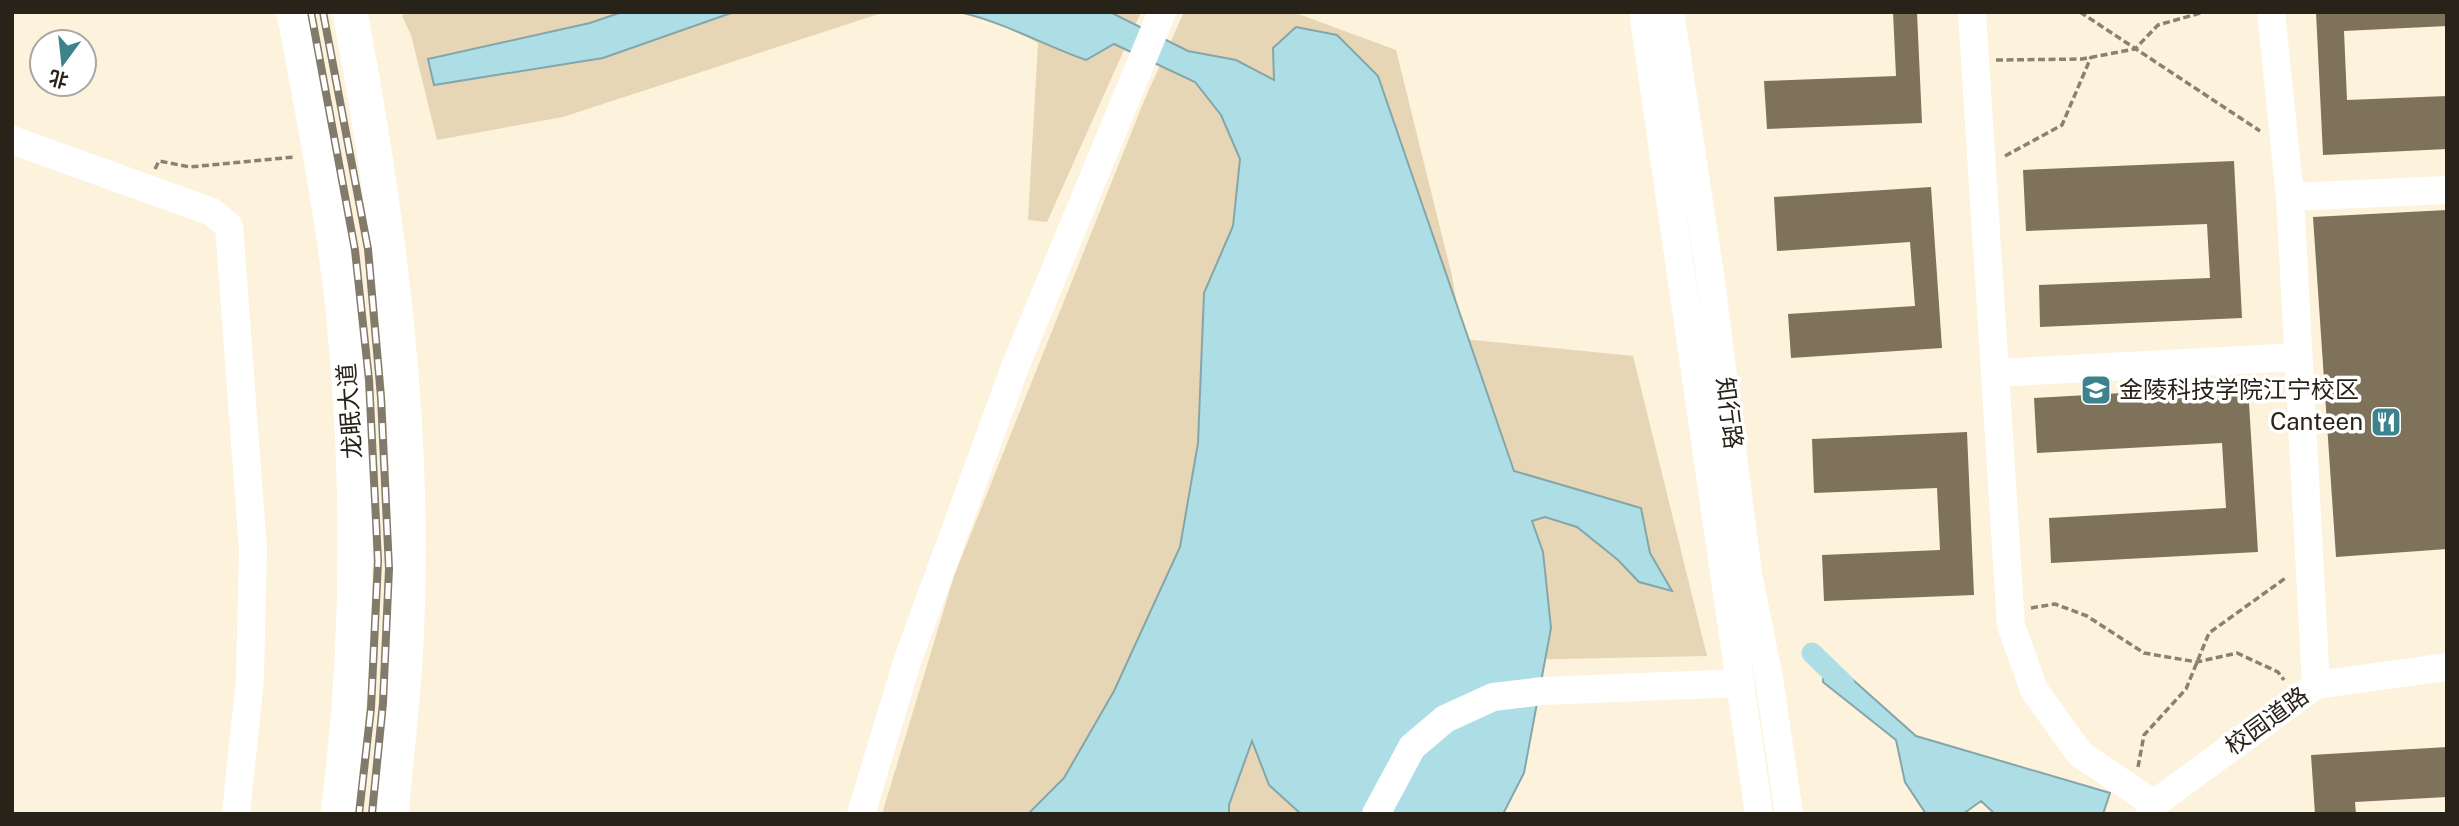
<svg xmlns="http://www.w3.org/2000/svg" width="2459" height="826" font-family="'Public Sans','Noto Sans SC',sans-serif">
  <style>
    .green { fill: #e7d6b6 }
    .water { fill: #addee6; stroke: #85a6a8; stroke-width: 2 }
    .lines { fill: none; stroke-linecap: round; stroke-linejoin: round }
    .canal { stroke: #addee6; stroke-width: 21 }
    .building { fill: #7f725a }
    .path { stroke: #898172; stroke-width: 3.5; stroke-dasharray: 7 3.5; stroke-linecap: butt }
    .minor { stroke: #fff; stroke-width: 28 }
    .major { stroke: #fff; stroke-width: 35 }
    .rail-casing { stroke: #827a6b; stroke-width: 8 }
    .rail { stroke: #fff; stroke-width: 5; stroke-dasharray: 16; stroke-linecap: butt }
    .labels { text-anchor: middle; stroke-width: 7; stroke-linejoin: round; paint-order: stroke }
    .poi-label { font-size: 24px; fill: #282319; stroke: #fff; text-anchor: start }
    .street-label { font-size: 24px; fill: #282319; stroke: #fff }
  </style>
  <rect width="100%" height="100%" fill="#fdf2dc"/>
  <path class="green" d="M405 12H885L563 117 437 140 411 35 402 16Z
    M959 12H1141L1047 222 1028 220 1038 43 993 19Z
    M1184 12H1293L1396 50 1452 276 1463 339 1633 356 1707 656 1465 661 1346 814H882L954 576 1144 101Z"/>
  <path class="water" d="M622 12H734L603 58 434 85 428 59 590 23Z
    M959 12H1110L1188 51 1236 60 1274 80 1273 48 1296 27 1337 35 1378 76 1514 471 1641 508 1650 553 1672 591 1639 582 1618 560 1577 527 1545 517 1532 521 1543 552 1551 628 1524 773 1503 814H1301L1269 785 1252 741 1229 805V814H1028L1064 778 1114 691 1180 547 1198 443 1204 293 1233 226 1240 159 1221 115 1195 82 1114 44 1086 60C1043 45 1004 22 959 12Z
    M1824 654 1916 736 2110 793 2103 814H1995L1981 801 1963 814H1926L1905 782 1896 740 1823 682Z"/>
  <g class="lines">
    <path class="canal" d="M1812 653 1844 684"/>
  </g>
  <path class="building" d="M1893 12H1917L1922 123 1767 129 1764 81 1896 76Z
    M2316 12H2447V26L2344 31 2347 100 2447 96V149L2323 155Z
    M2234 161 2242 318 2040 327 2039 285 2210 278 2207 224 2026 231 2023 170Z
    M1931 187 1942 348 1791 358 1788 314 1915 306 1910 242 1777 251 1774 197Z
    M2447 210V549L2336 557 2313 217Z
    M2248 386 2258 552 2051 563 2049 518 2226 508 2222 443 2037 453 2034 398Z
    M1967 432 1974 595 1824 601 1822 555 1940 550 1937 488 1814 493 1812 439Z
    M2447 747V797L2355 802 2356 814H2315L2311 755Z"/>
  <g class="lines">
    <path class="path" d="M2080 12 2260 131
      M1996 60 2082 59 2135 49 2158 25 2204 12
      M2005 156 2062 125 2091 57
      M155 169 159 161 190 167 294 157
      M2031 608 2055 604 2087 616 2144 653 2197 662 2237 653 2278 672 2284 680
      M2138 767 2144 735 2186 689 2209 633 2287 577"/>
    <path class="minor" d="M1643 12 1759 814
      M1670 12 1710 274 1748 574 1769 678 1789 814
      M1972 12 2011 625 2034 690 2080 754 2154 804
      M2271 12 2290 197 2316 685
      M12 140 212 212 229 226 253 550 250 678 236 814
      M2290 197 2447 190
      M1995 373 2298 357
      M861 814 907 662 1015 367 1162 12
      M1376 814 1412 747 1445 719 1493 697 1543 691 1741 683
      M2149 814 2154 804 2316 685 2447 667"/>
    <path class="major" d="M294 12C312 108 331 203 342 300 360 470 360 644 338 814
      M350 12C389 219 417 433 406 645 403 701 396 758 391 814"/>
    <g class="rail-casing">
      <path id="rail" d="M311 12 355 250 369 380 378 561 371 708 359 814
        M323 12 368 249 381 397 389 569 383 703 372 814"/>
    </g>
    <use href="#rail" class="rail"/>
  </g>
  <defs>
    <g id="university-square" transform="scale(1.575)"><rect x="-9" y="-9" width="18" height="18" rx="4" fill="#3c838d" stroke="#fff"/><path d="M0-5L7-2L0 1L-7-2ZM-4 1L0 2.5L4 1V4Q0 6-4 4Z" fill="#fff"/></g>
    <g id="restaurant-square" transform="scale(1.575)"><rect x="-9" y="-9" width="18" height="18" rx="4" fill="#3c838d" stroke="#fff"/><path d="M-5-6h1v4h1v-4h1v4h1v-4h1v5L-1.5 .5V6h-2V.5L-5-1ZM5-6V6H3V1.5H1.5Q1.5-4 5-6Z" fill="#fff"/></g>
  </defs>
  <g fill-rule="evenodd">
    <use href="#university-square" x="2096" y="390"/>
    <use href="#restaurant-square" x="2386" y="422"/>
  </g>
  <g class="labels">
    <g class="poi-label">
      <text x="2119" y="398">金陵科技学院江宁校区</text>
      <text x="2363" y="430" text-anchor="end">Canteen</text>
    </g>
    <g class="street-label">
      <text transform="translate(350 411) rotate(-94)" y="8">龙眠大道</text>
      <text transform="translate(1729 413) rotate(83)" y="8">知行路</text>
      <text transform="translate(2267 721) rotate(-36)" y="8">校园道路</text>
    </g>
  </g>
  <rect width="2459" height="826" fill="none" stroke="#282319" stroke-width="28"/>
  <g transform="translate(63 63) rotate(195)"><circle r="33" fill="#ffffff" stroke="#a9a7a3" stroke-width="2"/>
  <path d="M0-5L12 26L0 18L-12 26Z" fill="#3c838d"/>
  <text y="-10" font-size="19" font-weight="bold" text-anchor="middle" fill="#282319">北</text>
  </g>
</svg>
